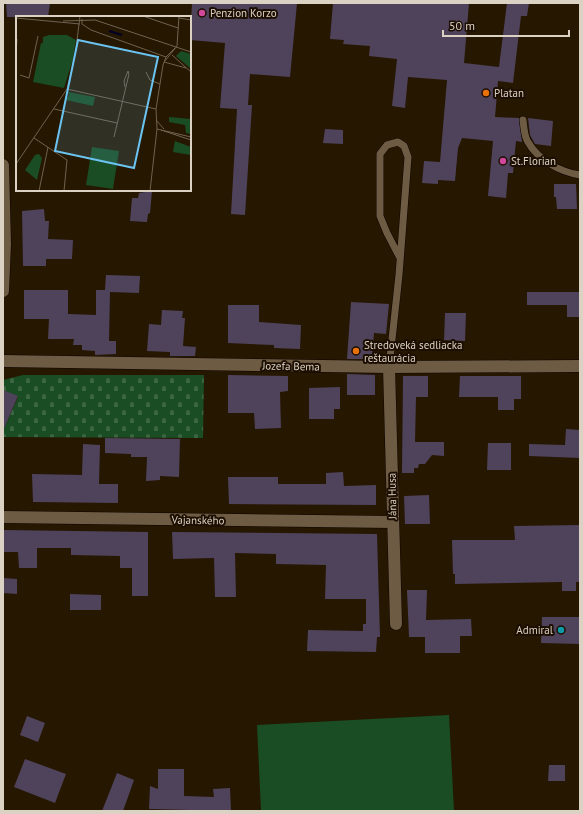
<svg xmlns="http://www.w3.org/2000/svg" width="583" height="814" font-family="'PT Sans',sans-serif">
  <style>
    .green { fill: #1a4d24 }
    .cemetery { fill: url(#cemetery-stones) }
    .building { fill: #4f435c }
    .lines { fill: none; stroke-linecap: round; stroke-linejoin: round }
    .lane-casing { stroke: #0e0300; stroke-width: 8 }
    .street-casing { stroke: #0e0300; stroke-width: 13 }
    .secondary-casing { stroke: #0e0300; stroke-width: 13 }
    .lane { stroke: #6d5c43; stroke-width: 7 }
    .street { stroke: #6d5c43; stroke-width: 12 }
    .secondary { stroke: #6d5c43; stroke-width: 12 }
    .hotel-dot { fill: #d1479c; stroke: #1c0e00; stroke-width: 1.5 }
    .food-dot { fill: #e8710a; stroke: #1c0e00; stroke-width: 1.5 }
    .culture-dot { fill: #0f9aa8; stroke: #1c0e00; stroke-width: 1.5 }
    .labels { text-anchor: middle; stroke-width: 4; stroke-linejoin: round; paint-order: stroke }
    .poi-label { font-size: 11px; fill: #dcd2c4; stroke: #1c0e00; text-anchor: start }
    .street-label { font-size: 11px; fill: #dcd2c4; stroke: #1c0e00 }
    .inset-river { fill: none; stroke: #000025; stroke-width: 2 }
    .inset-road { fill: none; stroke: #6f624f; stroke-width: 1 }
    .view { fill: #6ac3f1; fill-opacity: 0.15; stroke: #6ac3f1; stroke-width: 2 }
    .inset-edge { fill: none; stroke: #dcd2c4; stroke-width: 2 }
  </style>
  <defs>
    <pattern id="cemetery-stones" width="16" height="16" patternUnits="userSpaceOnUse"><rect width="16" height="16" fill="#1a4d24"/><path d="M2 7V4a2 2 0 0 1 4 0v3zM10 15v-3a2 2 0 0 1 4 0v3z" fill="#3b6642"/></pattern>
  </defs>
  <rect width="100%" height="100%" fill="#261701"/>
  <path class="green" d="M449 715 454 811H261L257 725Z"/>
  <path class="cemetery" d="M23 375H204L203 438 3 437V431L18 397 3 390V380Z"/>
  <path class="building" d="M6 3H50L48 17H7Z
    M192 3H297L290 77 250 74 248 105H252L245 215 231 214 237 109 220 108 225 43 190 40Z
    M333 3H469L464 63 499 67 507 3H529L527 16H521L513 83 498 81 495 117 519 118 522 142 516 141 513 173H508L506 198 488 196 493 141 462 138 458 148 455 181 438 180V184L422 183 424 161 440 162 447 80 408 77 405 108 392 106 397 59 369 56 370 46 343 44 344 40 330 39Z
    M528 118 553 121 551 146 535 144 530 135Z
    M325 129 343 130V144L323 143Z
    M554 184H576L577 209H557L556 197H554Z
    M152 191 150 213 148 214 147 222 130 221 132 198H138L139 193Z
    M44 209 45 221H49L48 239 73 240 72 259H46V266H23L22 211Z
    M106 275 140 276 139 293 110 292 109 341H116V354L95 355V351L82 350V345H73L74 339H48L49 319H24V290H68V314L96 315V290H105Z
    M527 292H580V317H567V305H527Z
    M351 302 389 304 386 334 374 333 372 359H347Z
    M228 305H259V322L301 325 300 349 274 348V345L228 343Z
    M162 310 183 311 182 318H185L183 346 196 347 195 356H170V352L147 351 149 324 161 325Z
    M445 313H466L465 341 444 340Z
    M347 374 375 375V395H347Z
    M228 375 288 376V391L280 392 281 428 255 429 254 413H228Z
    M403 376H428V397H416L415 442H444V456L432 455 425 464H419L418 468H414V473H402Z
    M460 376H521V399H514V410H498V397H459Z
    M340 387V409H334V419H309V388Z
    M3 390 18 396 3 431Z
    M566 429 580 430V458L529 456V444L565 445Z
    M105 438 180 439 179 477 160 476V480L146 481 147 457H131V454L105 453Z
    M488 443H511V470H487Z
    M83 444 100 445 99 484H118V503L33 502 32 474 82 475Z
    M343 472 344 486 376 485V505L229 504 228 477H278V484H326V473Z
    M429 495 430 524H405L404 496Z
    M580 525V582H576V591H562V582L455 584V574H453L452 540H515L514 526Z
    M3 530 148 532V596H132V568H120V556L71 555V548H37V568H19L18 552H3Z
    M172 532 377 534 380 637H377L376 652 307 651 308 630 363 631V624H366V599H325L326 565 276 564V554L235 553 236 597H215L214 558 173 559Z
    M3 578 17 579V594L3 593Z
    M407 590H427L426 620 471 619 472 636H460V653H425V637H409Z
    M70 594 101 595V610H70Z
    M542 617H580V644L541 643Z
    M27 716 45 723 38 742 20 735Z
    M25 759 66 774 55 803 14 787Z
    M549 765H565V781H548Z
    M158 769H184V796L214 797 213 789 230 788 231 811 149 809 150 786 158 789Z
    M117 773 134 780 123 811H102Z"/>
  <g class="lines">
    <g class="lane-casing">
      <path id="lane" d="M523 120C524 127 524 136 528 142 538 160 560 172 580 175
        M389 367 399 275 408 157 404 146 398 142 387 145 380 154V216L387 233 400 258"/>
    </g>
    <g class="street-casing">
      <path id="street" d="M3 361 389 367 580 366
        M389 367 396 624
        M3 517 392 522"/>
    </g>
    <g class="secondary-casing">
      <path id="secondary" d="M3 165 5 244 3 291"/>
    </g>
    <use href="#lane" class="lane"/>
    <use href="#street" class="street"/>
    <use href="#secondary" class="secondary"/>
  </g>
  <g class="hotel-dot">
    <circle cx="202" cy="13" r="4"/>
    <circle cx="503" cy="161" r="4"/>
  </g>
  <g class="food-dot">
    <circle cx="486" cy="93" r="4"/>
    <circle cx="356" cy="351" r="4"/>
  </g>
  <circle class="culture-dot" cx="561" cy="630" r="4"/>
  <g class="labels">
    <g class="poi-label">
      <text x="210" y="17">Penzion Korzo</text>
      <text x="494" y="97">Platan</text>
      <text x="511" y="165">St.Florian</text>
      <text x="364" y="349">Stredoveká sedliacka<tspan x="364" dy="13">reštaurácia</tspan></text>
      <text x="553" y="634" text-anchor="end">Admiral</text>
    </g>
    <g class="street-label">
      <text transform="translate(291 366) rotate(1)" y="4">Jozefa Bema</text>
      <text transform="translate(392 496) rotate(-91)" y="4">Jána Husa</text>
      <text transform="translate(198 520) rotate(1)" y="4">Vajanského</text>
    </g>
  </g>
  <g transform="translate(16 16)">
    <rect width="175" height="175" fill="#261701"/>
    <path d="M165 35 175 38V53L160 40ZM159 125 175 131V139L157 136ZM76 131 103 135 97 173 70 169ZM19 139 23 138 26 142 21 164 9 154Z" fill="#1a4d24"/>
    <path d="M33 19H51L60 24 57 43 48 72 17 66 25 27H27V21ZM52 76 79 81 77 90 50 84 53 79Z" fill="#1a4d24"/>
    <path d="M153 101 175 103V118L170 117 169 109 153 106Z" fill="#1a4d24"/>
    <path class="inset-river" d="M93 15 106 19"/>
    <path class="inset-road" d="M127 0 162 12M0 2 64 8M163 2 175 4M66 3V8L75 14 150 41M47 5 79 4 175 36M0 38 1 23M156 39 175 56M149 45 161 30 163 0M148 46 170 52M130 56 134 64 144 68M4 59 13 62 22 20M51 73 140 93M38 93 101 107M140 104 148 113M141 113 140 93 147 49 150 41 159 32M145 114 175 124M98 121 113 58 112 55 108 65 109 71M18 122 51 144 48 175M0 148 51 73 59 40 64 0M23 175 32 131M134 175 141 113 175 121"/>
    <path class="view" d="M62 24 142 41 118 152 39 135Z"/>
    <rect width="175" height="175" class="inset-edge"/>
  </g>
  <rect width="583" height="814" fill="none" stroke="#dcd2c4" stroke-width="8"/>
  <path d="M443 30v6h126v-6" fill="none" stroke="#dcd2c4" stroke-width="2"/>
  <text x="449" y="30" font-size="12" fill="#dcd2c4" stroke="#1c0e00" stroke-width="3" paint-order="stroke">50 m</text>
</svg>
